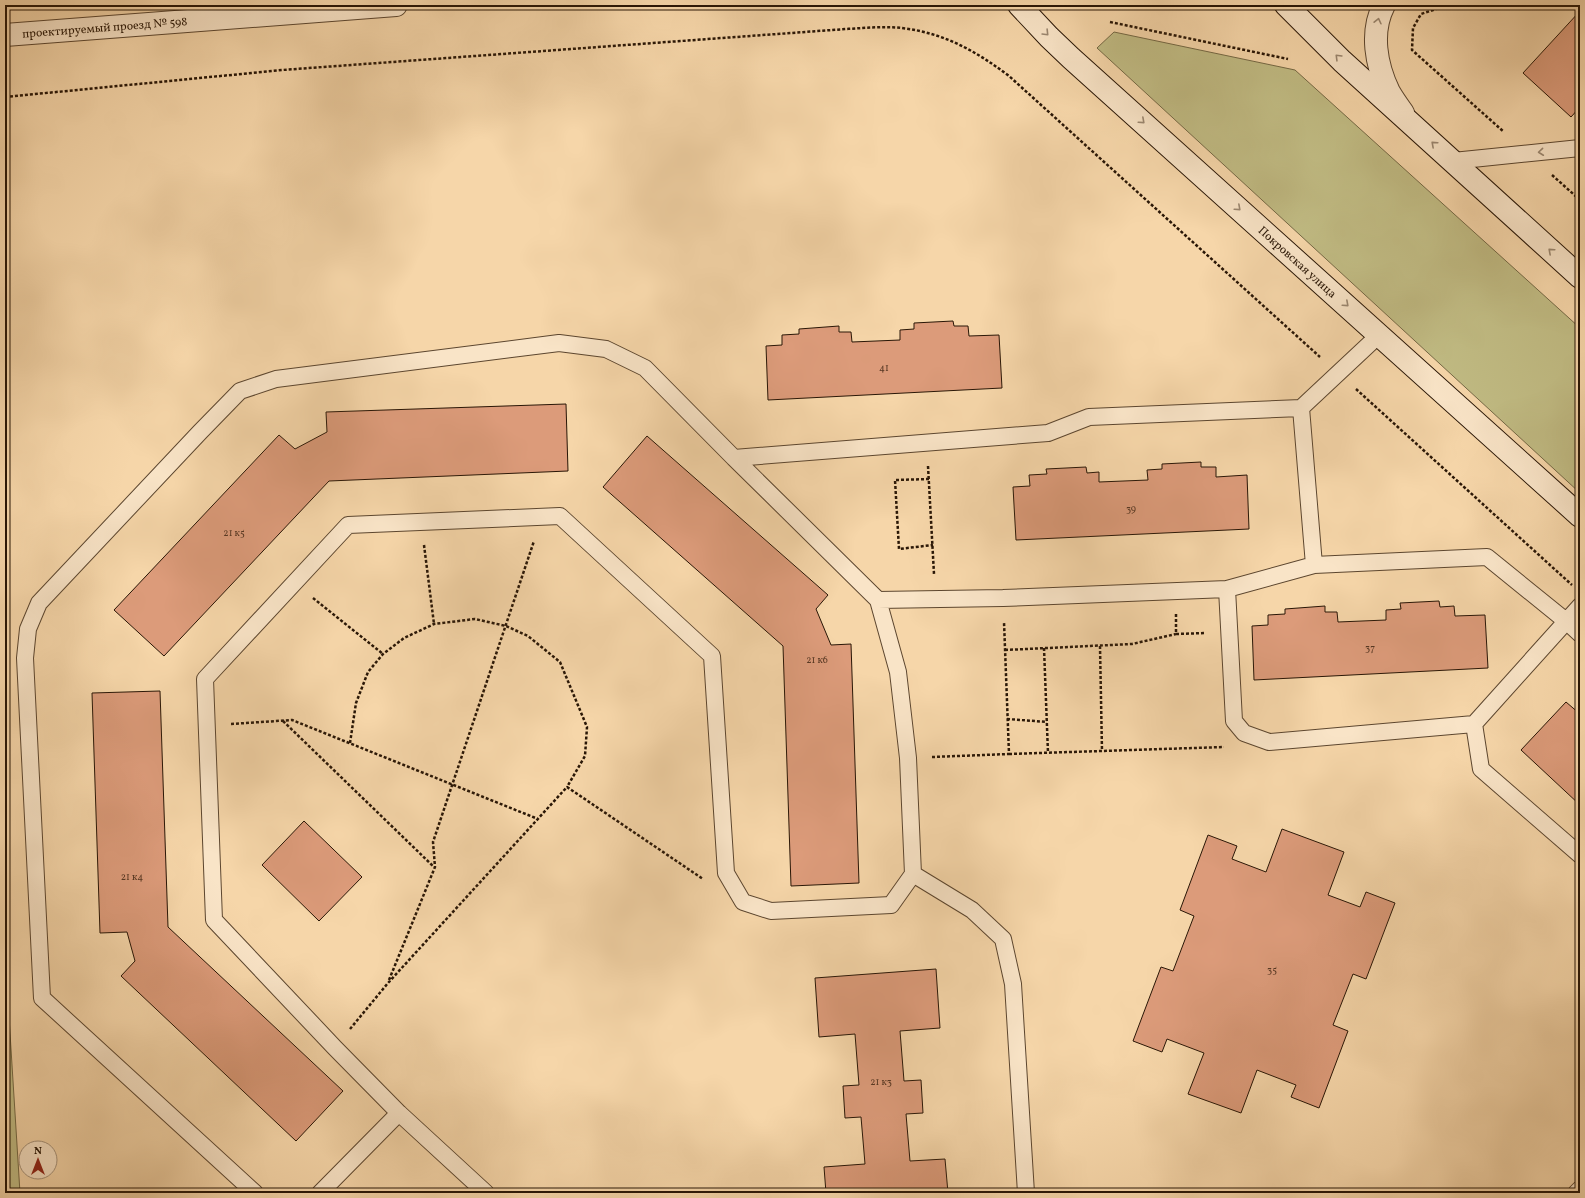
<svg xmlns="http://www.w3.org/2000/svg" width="1585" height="1198" font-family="Vollkorn,serif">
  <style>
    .green { fill: #c1bc84; stroke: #756945 }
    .building { fill: #dc9b7a; stroke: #291606 }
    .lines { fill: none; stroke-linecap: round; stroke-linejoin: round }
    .service-casing { stroke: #5c462f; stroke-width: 18 }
    .tertiary-casing { stroke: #5c462f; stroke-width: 24 }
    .secondary-casing { stroke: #291606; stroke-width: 24 }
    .path { stroke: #291606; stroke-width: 2.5; stroke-dasharray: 3 2; stroke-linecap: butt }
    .service { stroke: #f9e4c7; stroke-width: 16 }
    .tertiary { stroke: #f9e4c7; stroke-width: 22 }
    .secondary { stroke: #f9e4c7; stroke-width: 22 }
    .oneway { stroke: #9b8770 }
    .labels { text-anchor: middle; stroke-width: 3; stroke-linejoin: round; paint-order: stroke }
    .number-label { font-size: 10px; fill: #563723 }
    .street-label { font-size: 12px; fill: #291606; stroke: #f9e4c7 }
  </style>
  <rect width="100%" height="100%" fill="#f6d6a9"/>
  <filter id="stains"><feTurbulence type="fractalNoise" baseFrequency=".005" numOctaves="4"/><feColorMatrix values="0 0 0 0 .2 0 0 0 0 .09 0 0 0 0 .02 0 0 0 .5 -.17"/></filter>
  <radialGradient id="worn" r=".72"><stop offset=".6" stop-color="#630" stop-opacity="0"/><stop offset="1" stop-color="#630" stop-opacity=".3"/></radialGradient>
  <path class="green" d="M1114 32 1295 70 1580 328V493L1097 48Z
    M5 953 20 1193H5Z"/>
  <path class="building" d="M1580 11V107L1571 117 1523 73Z
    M953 321 954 326H968L969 336 999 335 1002 388 768 400 766 346 782 345V335L799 334V329L839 326V332H851L852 342 900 340V330L914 329V323Z
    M566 404 568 471 329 481 164 656 114 610 279 435 295 449 327 432 326 412Z
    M647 436 828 595 816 609 831 645 851 644 859 883 791 886 783 646 603 487Z
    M1201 462V467H1216V477L1247 475 1249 529 1016 540 1013 487 1030 486 1029 475 1047 474 1046 469 1086 467 1087 473 1099 472V482L1148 480 1147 470 1162 469V464Z
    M1439 601 1440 607 1454 606 1455 616 1485 615 1488 668 1254 680 1252 626 1268 625V615L1285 614V609L1325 606V612H1337L1338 622 1386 620V610L1401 609 1400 603Z
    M160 691 168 927 343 1091 296 1141 121 976 135 961 127 932 100 933 92 693Z
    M1566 702 1580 714V805L1521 750Z
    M304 821 362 877 319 921 262 865Z
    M1282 829 1344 852 1328 895 1360 907 1366 892 1395 903 1366 979 1353 974 1333 1025 1348 1031 1319 1108 1291 1097 1296 1085 1257 1070 1241 1113 1188 1094 1204 1053 1167 1039 1162 1052 1133 1041 1161 967 1173 971 1194 916 1180 910 1208 835 1237 846 1232 859 1266 872Z
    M936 969 940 1028 900 1031 904 1081 921 1080 923 1113 906 1114 910 1161 945 1159 948 1193H826L824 1167 865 1164 861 1117 845 1118 843 1086 859 1085 855 1034 819 1037 815 978Z"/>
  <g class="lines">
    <g class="service-casing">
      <path id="service" d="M1453 161 1580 148
        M1379 335 1301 408 1314 565 1487 557 1566 621 1580 634
        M1227 589 1234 721 1244 733 1269 742 1474 724 1580 606
        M878 600 1003 598 1227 589 1314 565
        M1474 724 1481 769 1580 855
        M913 874 972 910 1003 939 1013 984 1026 1193
        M255 1193 42 998 25 658 28 629 39 603 200 432 240 391 276 379 559 343 606 349 645 368 734 458 1048 433 1089 417 1301 408
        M320 1193 399 1113
        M486 1193 399 1113 335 1048 214 920 205 679 348 525 560 516 712 656 726 873 743 902 771 911 891 905 913 874 908 758 898 672 878 600 734 458
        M1576 1193 1580 1189"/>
    </g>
    <g class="tertiary-casing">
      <g id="tertiary">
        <path d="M1384 5C1370 32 1376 65 1389 92 1393 99 1398 106 1403 113"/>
        <path id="s1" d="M5 35 396 5"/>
      </g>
    </g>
    <g class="secondary-casing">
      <g id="secondary">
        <path id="s2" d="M1019 5 1049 37 1071 58 1580 516"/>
        <path d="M1286 5 1342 61 1580 277"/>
      </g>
    </g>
    <path class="path" d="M1448 5 1421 14 1413 28 1412 50 1504 132
      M1110 22 1288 59
      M5 97 282 70 846 29C865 28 884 26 902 28 944 33 976 51 1009 76L1320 357
      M1552 175 1580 200
      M1356 389 1572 585
      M928 466 934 574
      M929 479 895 480 899 549 933 545
      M424 545 434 624
      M313 598 383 654
      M1176 614V634L1205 633
      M1100 646 1102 751
      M1044 648 1048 753
      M1005 650 1132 644 1176 634
      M1007 719 1047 722
      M283 721 434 867
      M231 724 292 720 538 819
      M350 743 356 703 368 672 383 654 404 638 434 624 475 619 506 626 528 636 560 662 587 727 585 756 567 787
      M1009 754 1224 747
      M932 757 1009 754 1004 622
      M389 980 435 867 433 842 534 541
      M350 1029 388 983 567 787 703 879"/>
    <use href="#service" class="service"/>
    <use href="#tertiary" class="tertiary"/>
    <use href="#secondary" class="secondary"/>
  </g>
  <defs><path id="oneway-chevron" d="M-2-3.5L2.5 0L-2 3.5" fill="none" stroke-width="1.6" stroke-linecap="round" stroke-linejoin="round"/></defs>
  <g class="oneway">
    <use href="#oneway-chevron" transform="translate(1378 21) rotate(-77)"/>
    <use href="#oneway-chevron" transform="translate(1046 33) rotate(46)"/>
    <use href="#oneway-chevron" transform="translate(1338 57) rotate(-135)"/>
    <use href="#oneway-chevron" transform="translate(1142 121) rotate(42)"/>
    <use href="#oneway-chevron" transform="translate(1434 144) rotate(-138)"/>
    <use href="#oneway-chevron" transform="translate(1541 152) rotate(174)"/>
    <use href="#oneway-chevron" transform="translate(1238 208) rotate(42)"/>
    <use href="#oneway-chevron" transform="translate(1551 251) rotate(-138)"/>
    <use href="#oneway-chevron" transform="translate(1346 304) rotate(42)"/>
  </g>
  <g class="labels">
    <g class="number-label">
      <text x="884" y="371">41</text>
      <text x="1131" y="512">39</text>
      <text x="234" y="536">21 к5</text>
      <text x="1370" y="651">37</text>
      <text x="817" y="663">21 к6</text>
      <text x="132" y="880">21 к4</text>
      <text x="1272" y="973">35</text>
      <text x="881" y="1085">21 к3</text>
    </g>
    <g class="street-label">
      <text dy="4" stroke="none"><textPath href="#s1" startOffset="100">проектируемый проезд № 598</textPath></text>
      <text dy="4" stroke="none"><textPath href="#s2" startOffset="379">Покровская улица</textPath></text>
    </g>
  </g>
  <rect width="1585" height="1198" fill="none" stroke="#f6d6a9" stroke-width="20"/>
  <rect x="6" y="6" width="1573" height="1186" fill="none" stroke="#291606" stroke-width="2"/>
  <rect x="10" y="10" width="1565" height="1178" fill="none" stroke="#291606"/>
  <g transform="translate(38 1160)"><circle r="19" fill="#f9e4c7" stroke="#a6927a"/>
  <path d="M0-3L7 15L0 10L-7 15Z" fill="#8f2418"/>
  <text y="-6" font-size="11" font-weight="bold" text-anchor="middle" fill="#291606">N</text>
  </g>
  <rect width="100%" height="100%" filter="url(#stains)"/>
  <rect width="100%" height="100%" fill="url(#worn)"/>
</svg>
